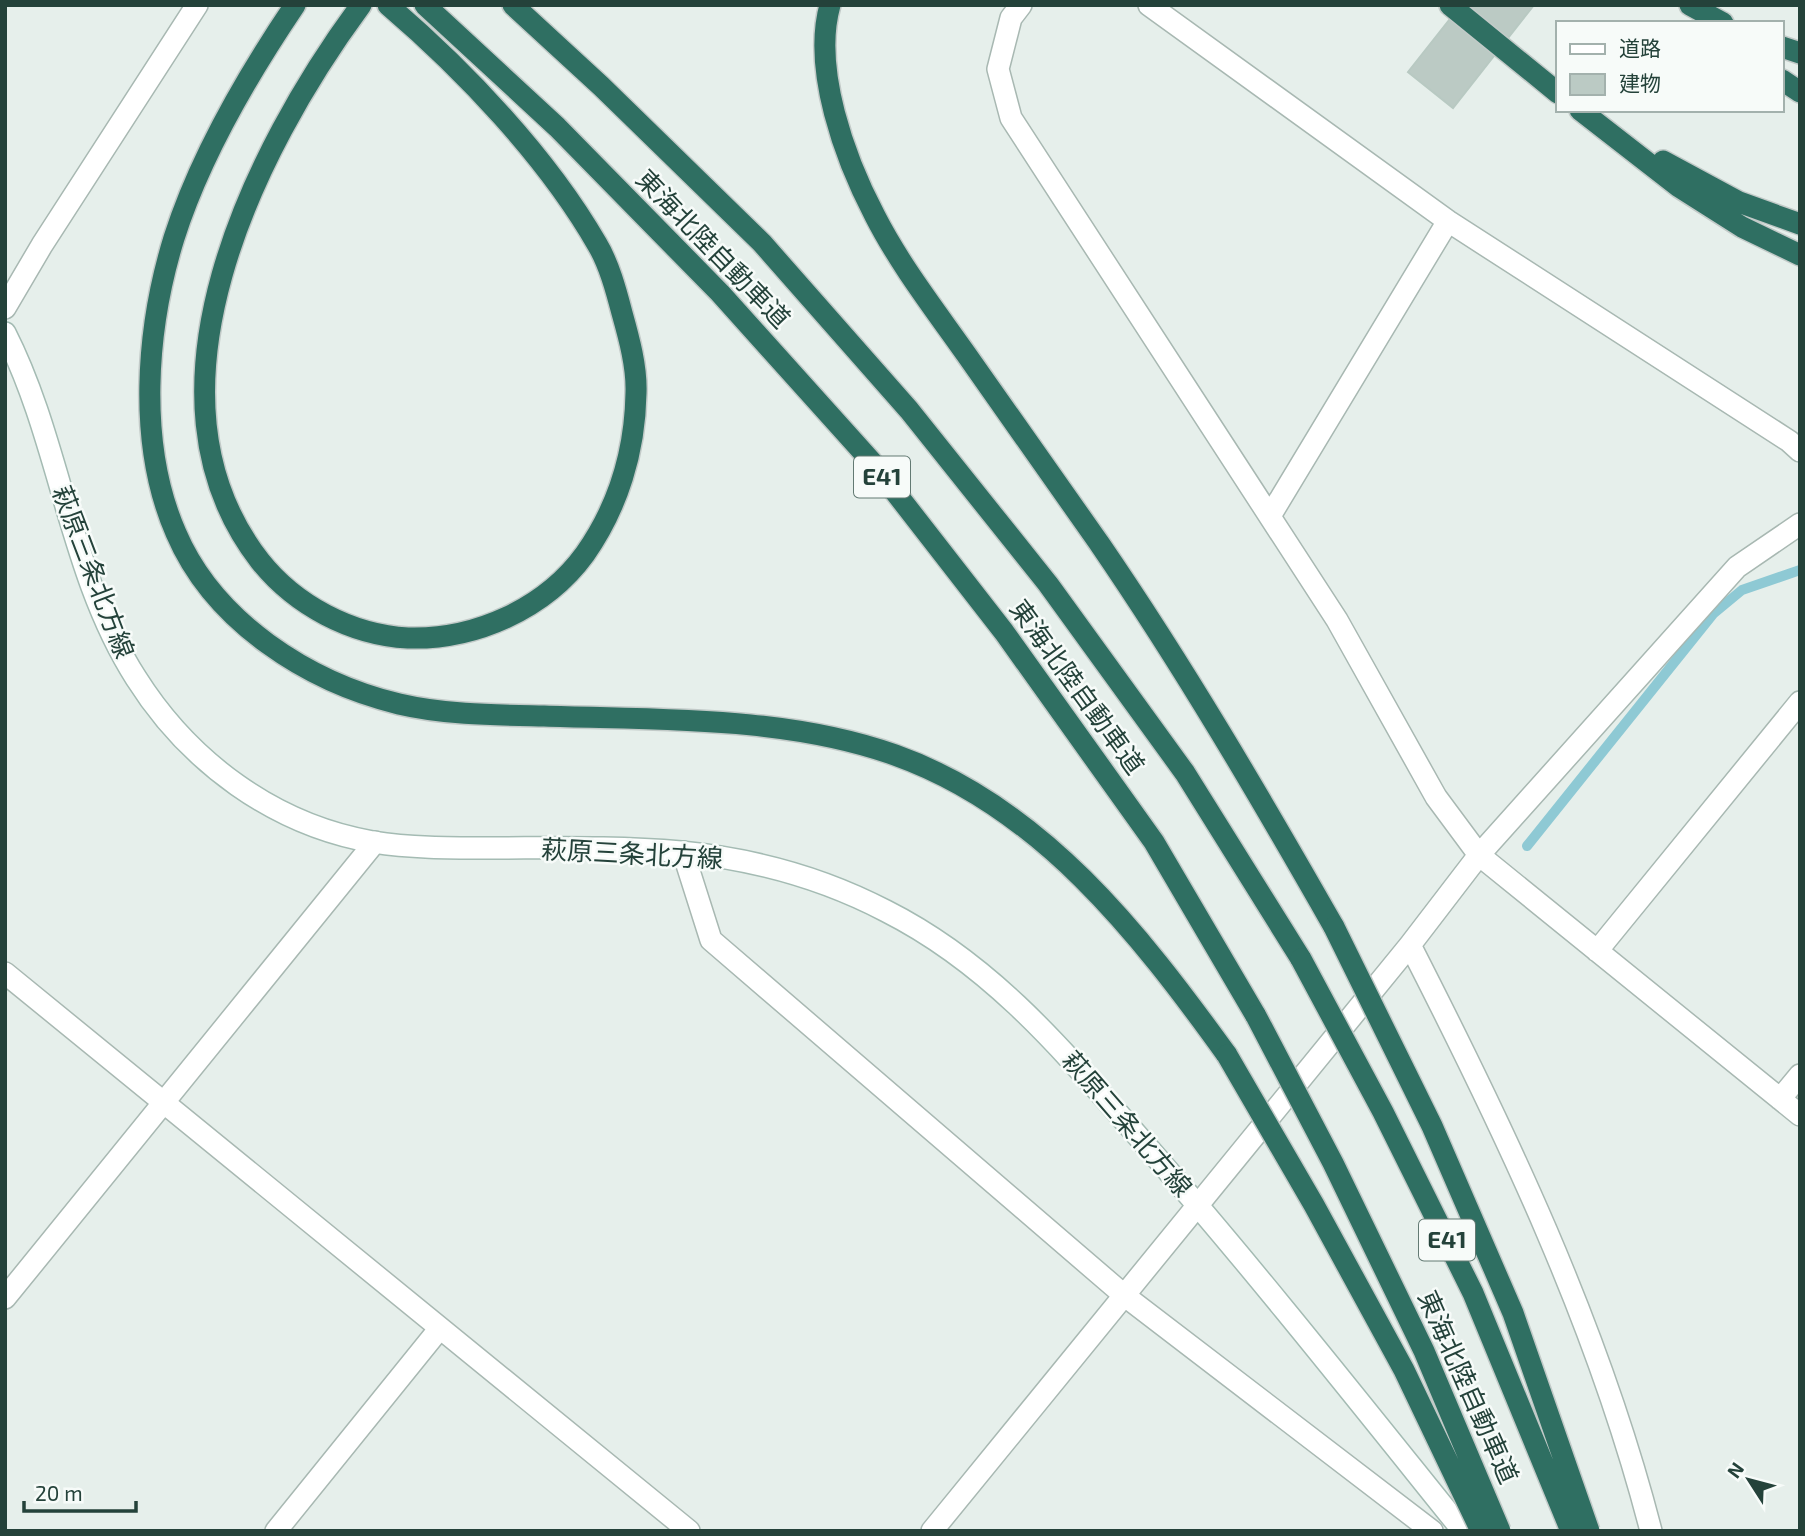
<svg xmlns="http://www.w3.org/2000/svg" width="1805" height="1536" font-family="'Exo 2','Noto Sans JP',sans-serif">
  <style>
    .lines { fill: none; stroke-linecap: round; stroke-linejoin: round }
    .stream { stroke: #8ec9d4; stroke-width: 10 }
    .building { fill: #bbcac4; stroke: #b8c9c2; stroke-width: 2 }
    .minor-casing { stroke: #a8b8b2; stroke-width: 24 }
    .secondary-casing { stroke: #a4bbb3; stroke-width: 24 }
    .motorway-casing { stroke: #c2cac8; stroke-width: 24 }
    .minor { stroke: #fff; stroke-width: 21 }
    .secondary { stroke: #fff; stroke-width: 21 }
    .motorway { stroke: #2f6f62; stroke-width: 21 }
    .motorway-bridge-casing { stroke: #c2cac8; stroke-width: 24; stroke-linecap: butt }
    .motorway-bridge { stroke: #2f6f62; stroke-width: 21 }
    .labels { text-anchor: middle; stroke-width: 5; stroke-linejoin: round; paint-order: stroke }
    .shield { fill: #f7fbf9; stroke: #637a73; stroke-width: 2 }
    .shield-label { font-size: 24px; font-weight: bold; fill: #24423a }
    .street-label { font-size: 26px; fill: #24423a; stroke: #f7fbf9 }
  </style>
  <rect width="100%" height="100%" fill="#e6efeb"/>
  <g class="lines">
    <path class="stream" d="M1527 846 1713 614 1742 590 1800 570"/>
  </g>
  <path class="building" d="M1461 5H1534L1453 108 1408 72Z"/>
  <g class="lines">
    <g class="minor-casing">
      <path id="minor" d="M1021 5 1011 18 998 69 1011 118 1337 620 1436 797 1479 855 1800 1115
        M1149 5 1448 221 1789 441 1800 451
        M5 308 42 245 197 5
        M1270 516 1448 221
        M683 852 711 940 1125 1296 1432 1531
        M1410 945C1506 1133 1598 1325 1651 1531
        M1597 951 1800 702
        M5 973 689 1531
        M1780 1099 1800 1075
        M5 1298 375 842
        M276 1531 440 1328
        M932 1531 1410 945 1479 855 1737 567 1800 524"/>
    </g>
    <g class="secondary-casing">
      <path id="secondary" d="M5 333C61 443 69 573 136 678 189 762 274 825 373 842 410 848 449 848 486 848 551 848 616 846 681 852 754 859 821 877 886 911 997 967 1070 1059 1150 1150 1258 1274 1360 1403 1463 1531"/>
    </g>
    <g class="motorway-casing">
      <path id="motorway" d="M295 5C247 76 200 156 174 238 146 329 137 444 176 533 214 622 308 682 399 704 446 715 496 715 544 716 658 720 786 716 895 755 1041 807 1139 933 1227 1055
        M361 5C254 150 131 395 260 561 295 605 351 635 408 638 475 640 545 609 585 554 618 507 635 451 636 393 637 367 629 338 622 313 616 290 609 264 597 244 547 157 464 70 388 5
        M425 5 557 127 720 293 871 461 1004 632 1154 842 1256 1016
        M513 5 601 86 762 243 909 410 1048 584 1185 773 1301 959
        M830 5C812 69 845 159 875 216 900 265 935 310 966 354 1011 417 1055 480 1099 543 1184 667 1260 797 1334 927
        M1450 5 1558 93
        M1690 5 1723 23
        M1782 47 1800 53
        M1782 80 1800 92
        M1580 110 1679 187 1742 227 1800 255
        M1663 161 1739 202 1800 224"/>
    </g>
    <use href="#minor" class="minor"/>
    <use href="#secondary" class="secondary"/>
    <use href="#motorway" class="motorway"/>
    <g class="motorway-bridge-casing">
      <path id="motorway-bridge" d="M1334 927 1432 1126 1513 1313 1589 1531
        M1301 959 1383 1112 1473 1293 1571 1531
        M1256 1016 1333 1163 1424 1351 1500 1531
        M1227 1055 1314 1205 1404 1370 1481 1531"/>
    </g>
    <use href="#motorway-bridge" class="motorway-bridge"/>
  </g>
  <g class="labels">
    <g class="shield">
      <rect x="854" y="456.5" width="56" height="41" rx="5"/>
      <rect x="1419" y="1219.5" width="56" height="41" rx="5"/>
    </g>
    <g class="shield-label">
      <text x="882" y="485">E41</text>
      <text x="1447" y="1248">E41</text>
    </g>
    <g class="street-label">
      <text transform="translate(713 249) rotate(46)" y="9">東海北陸自動車道</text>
      <text transform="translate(93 572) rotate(69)" y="9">萩原三条北方線</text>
      <text transform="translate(1077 687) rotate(54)" y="9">東海北陸自動車道</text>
      <text transform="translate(632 854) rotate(3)" y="9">萩原三条北方線</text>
      <text transform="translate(1127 1124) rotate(49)" y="9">萩原三条北方線</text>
      <text transform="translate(1468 1387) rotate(66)" y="9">東海北陸自動車道</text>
    </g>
  </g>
  <rect width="1805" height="1536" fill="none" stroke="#24423a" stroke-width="14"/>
  <rect x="1556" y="21" width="228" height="91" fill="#f7fbf9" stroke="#a3b1ad" stroke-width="2"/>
  <rect x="1570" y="44" width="35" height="10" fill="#ffffff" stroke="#a3b1ad" stroke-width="2"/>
  <text x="1619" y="56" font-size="21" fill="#24423a">道路</text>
  <rect x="1570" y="74" width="35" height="21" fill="#bbcac4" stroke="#a3b1ad" stroke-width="2"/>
  <text x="1619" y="91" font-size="21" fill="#24423a">建物</text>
  <g transform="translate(1749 1480) rotate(306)" stroke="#f7fbf9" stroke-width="5" paint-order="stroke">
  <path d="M0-5L12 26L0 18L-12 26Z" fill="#24423a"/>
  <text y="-10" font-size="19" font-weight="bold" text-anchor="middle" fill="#24423a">N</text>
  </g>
  <path d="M24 1501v10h112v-10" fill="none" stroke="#24423a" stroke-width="3.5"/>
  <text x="35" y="1501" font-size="21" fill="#24423a" stroke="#f7fbf9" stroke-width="5" paint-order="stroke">20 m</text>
</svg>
